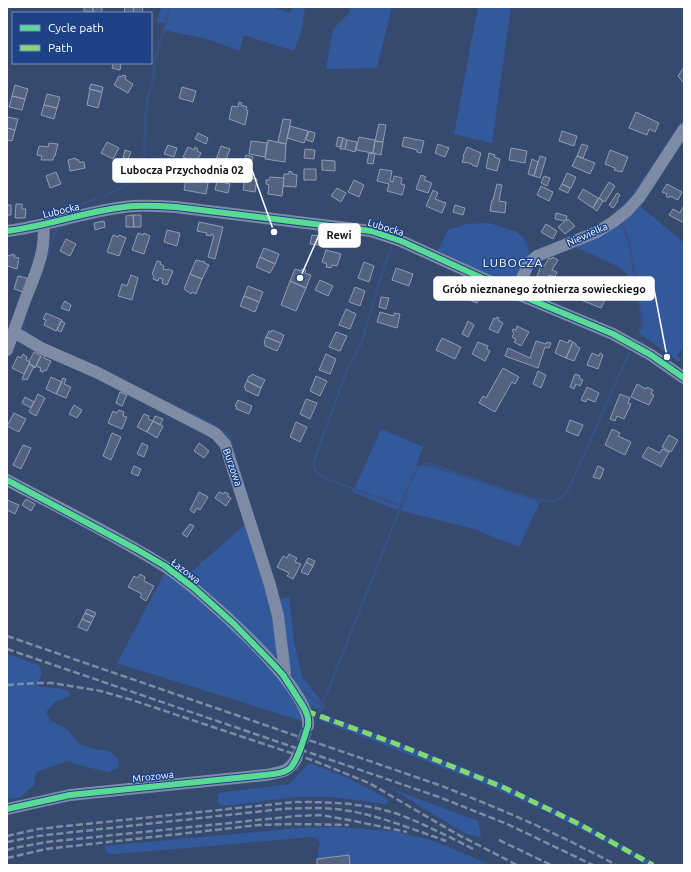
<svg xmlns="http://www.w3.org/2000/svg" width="691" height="872" font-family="Ubuntu,sans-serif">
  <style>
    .green { fill: #33599d }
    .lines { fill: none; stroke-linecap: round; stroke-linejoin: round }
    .stream { stroke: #375183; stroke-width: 2.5 }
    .building { fill: #526280; stroke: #909cb3 }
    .minor-tunnel { stroke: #546585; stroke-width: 12; stroke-dasharray: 12 6; stroke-linecap: butt }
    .minor { stroke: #7d8ba5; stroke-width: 12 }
    .rail { stroke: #7d8ba4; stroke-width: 2.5; stroke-dasharray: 7 3; stroke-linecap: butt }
    .quiet { stroke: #83d873; stroke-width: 5; stroke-dasharray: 10 5; stroke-linecap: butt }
    .cycleway-casing { stroke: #1e4287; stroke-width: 8 }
    .cycleway { stroke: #5adb95; stroke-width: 6 }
    .labels { text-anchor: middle; stroke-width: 3; stroke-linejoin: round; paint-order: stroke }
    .street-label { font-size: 10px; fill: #fff; stroke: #1e4287 }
    .quarter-label { font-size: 12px; letter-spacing: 1px; fill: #fff; stroke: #1e4287 }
    .leader { fill: none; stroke: #fff; stroke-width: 1.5 }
    .callout-dot { fill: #fff; stroke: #1e4287; stroke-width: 1.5 }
    .callout { fill: #fff; stroke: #fff; stroke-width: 1.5 }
    .callout-label { font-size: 11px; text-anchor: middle; font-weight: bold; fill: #111 }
  </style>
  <rect width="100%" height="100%" fill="#364a6f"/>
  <path class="green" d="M161 7H273L290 13 292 7H305L302 28 294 51 244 35 239 51 211 40 164 30 166 24 157 22Z
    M351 7H392L377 68 326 69 333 29 349 13Z
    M478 7H511L492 143 454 134Z
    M640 206 684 243V347L677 356 682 359 679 362 639 333C643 325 641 315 639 306 636 295 634 283 627 274 619 264 588 253 575 247 598 236 622 225 640 206Z
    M489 223 517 232 522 236 528 247 529 255 515 277 508 282 502 281 437 252 448 230 467 224Z
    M381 429 423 447 416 466H430L540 502 519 547 474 529 395 509 353 492Z
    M247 523 269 588 279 649 275 658 185 577Z
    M165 573 217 613 285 683 304 711 302 721 117 663Z
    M289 597 294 641 302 677 325 706 323 710C315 708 306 703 300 696 290 683 283 619 280 599Z
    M7 654 39 665 42 673 37 686C47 689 58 686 69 691V696L55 702 46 712 51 721 68 730 79 744 93 749 109 751 118 759 119 767 108 772 87 767 67 761 36 772 34 785 21 797 7 799Z
    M322 714 490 778 581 822 657 865H646L629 854 543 810 482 783 319 720Z
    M310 763 348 778 386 798 388 801 386 804 333 797H297L223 806 217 802 219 793 289 784Z
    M392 789 478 821 481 837 466 834Z
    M337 827 392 831 434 841 491 865H350L349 855 317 859 320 842 313 837 115 854 107 853 104 846 301 828Z"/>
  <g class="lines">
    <path class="stream" d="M679 7 684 9
      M679 127 684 119
      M105 196 132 182 139 177 144 168 145 124 147 101 154 76V63L170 7
      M619 214 617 211 632 197 676 131
      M61 215 69 208 96 199
      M84 221 93 219
      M621 221 629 242 637 288 642 324 637 336
      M392 247 385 264 361 344 347 370 314 461C313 474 321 476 332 481L402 506
      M46 259 54 234 57 229 66 225
      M24 318V325L27 335
      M188 412 212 424
      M223 430 230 437 238 467
      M290 670 292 680
      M298 687 322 706
      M319 713 413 476C417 470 419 465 427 463L530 498C540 500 556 504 564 495 567 492 569 488 571 484L629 353
      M312 729 316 720
      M297 770 299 764"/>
  </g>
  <path class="building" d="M84 7H93V12L84 11Z
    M93 7H102V13L93 12Z
    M125 7H134L133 13H124Z
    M134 7H143L142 13H133Z
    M113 63H121L120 70 112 68Z
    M684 67V81L683 82 678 76Z
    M123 75 126 76 125 79 133 84 128 93 114 85 119 76 122 77Z
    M91 84 103 87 102 92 89 89Z
    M15 85 28 89 25 99 12 96Z
    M182 87 196 91 193 102 179 98Z
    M90 89 102 92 98 108 87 105Z
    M47 94 60 97 57 108 44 105Z
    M12 96 25 99 22 110 9 107Z
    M239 102 242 103 241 105 247 107 246 110 248 111 245 125 229 119 232 106 238 107Z
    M44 105 57 108 54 119 41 115Z
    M636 112 659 123 655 132 649 129 647 135 629 128Z
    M7 117 18 119 15 130 7 128Z
    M283 119 291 120 286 144 278 142Z
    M379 124 386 125 383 142 375 141Z
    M290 126 308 131 304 143 287 138Z
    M7 128 15 130 12 141 7 140Z
    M309 131 315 133 313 142 306 140Z
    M562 131 577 136 574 146 559 141Z
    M198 133 208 138 206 144 195 139Z
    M338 137 343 138 341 147 336 146Z
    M359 137 375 140 373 153 356 150Z
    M404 137 424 141 421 153 417 152V150L402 146Z
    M343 138 347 140 345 149H340Z
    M268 140 286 144 285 162 265 159Z
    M347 140 357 142 355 152 345 149Z
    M251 141 267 143 265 157 249 154Z
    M375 141 383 142 381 155 373 153Z
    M107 142 119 148 113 159 101 153Z
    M49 143 58 144 55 156H54L53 160H41L42 156 37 155 39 146 48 147Z
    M438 144 449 148 445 157 435 153Z
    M582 144 588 146 583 158 577 156Z
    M168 145 177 148 174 157 164 154Z
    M221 146 230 149 222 171 213 168Z
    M188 147 194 150 195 147 198 149 197 151 201 153 196 163 183 157Z
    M467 147 481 153 477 167 472 165V164L465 162V163L462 162 464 157 463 156Z
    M511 148 527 151 525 163 509 160Z
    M305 149 315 150 314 159 304 158Z
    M125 150 131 152 128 159 123 158Z
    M610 150 628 157 622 172 614 170 615 168 605 164Z
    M369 153 375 154 373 164 367 163Z
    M489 153 495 155 494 157 500 159 497 171 486 168Z
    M246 155 253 157 251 164 244 162Z
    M540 156 546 158 540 178 534 176Z
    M577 156 595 163 590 174 572 166Z
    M75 158 76 160 78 159 79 162H84L85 168 70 171 68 160Z
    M532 159 538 162 534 176 528 174Z
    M322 160 335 161V171L322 170Z
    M304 169H316V180H304Z
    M380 169 392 171 390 181 393 182 394 176 402 178 401 184 405 185 402 195 387 191 389 184 377 181Z
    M289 171 292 172V174L297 175 296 187 283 186 284 174H289Z
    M56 172 61 184 50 188 46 176Z
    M567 173 576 177 571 188 562 184Z
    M187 174 209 178 206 194 184 190Z
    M421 175 426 177 424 180 432 183 428 193 416 189Z
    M544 176 550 178 547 186 541 183Z
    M245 177 257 179 255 192 243 190Z
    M270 177 284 178 282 196 268 194 269 185 266 184V180H269Z
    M354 180 364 185 359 197 348 192Z
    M217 181 230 184 228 193 215 190Z
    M609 182 615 186 605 202 599 198Z
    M497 184 502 185 499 201 506 202 505 213 490 211 492 200H493Z
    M562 184 570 188 568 193 559 189Z
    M667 184 682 192 678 200 670 196 669 198 666 196 667 194 662 192Z
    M541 186 553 192 549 201 537 195Z
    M337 188 346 193 341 202 331 196Z
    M583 189 598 198 593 208 578 198Z
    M433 190 438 193 435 199 446 203 442 213 426 206Z
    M617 193 620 195 617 200 618 201 613 208 609 205Z
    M599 198 603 201 597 211 593 208Z
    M16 204H22V209H26L25 218H15Z
    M7 205H11V215H7Z
    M455 205 465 208 463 215 453 212Z
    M683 207H684V223L669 215 673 209 680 213Z
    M556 213 567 216 566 221 568 219 575 226 565 234 558 227 565 221 555 219Z
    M133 215 134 227H126V216Z
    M133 215H141V227H134Z
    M104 221 105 227 95 230 94 223Z
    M199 222 223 227 215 259 208 257 214 235 211 234V236L206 235 207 233 197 231Z
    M546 224 557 231 553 239 541 232Z
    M167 230 180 233 177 246 164 242Z
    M138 233 143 235 144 233 150 236 144 254 132 250Z
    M113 235 118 237 119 235 126 238 119 256 107 252Z
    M312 235 320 236 319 245 310 244Z
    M66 239 76 244 70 256 60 251Z
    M264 248 279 254 275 264 260 257Z
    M326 250 341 254 337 266 332 265 331 268 326 267 327 264 322 262Z
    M12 254 15 255 14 257 19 258 17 269 7 266V255L11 256Z
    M260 257 275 264 270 273 256 267Z
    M553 257 558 260 552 270 557 272 555 277 549 275 545 284 548 285 546 289 534 285 541 265 544 266 549 258 551 259Z
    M196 260 205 262 204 263 209 265 202 279 190 274Z
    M157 261 161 262 160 264 164 266 163 269 167 270 168 269 173 271 167 285 162 283 163 279 159 278 158 281 153 279 154 276 152 274Z
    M364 262 374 266 369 282 358 278Z
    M396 268 413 274 409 286 392 280Z
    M295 269 301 271 302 269 306 270 305 273 311 275 306 288 290 281Z
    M190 274 202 279 196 294 192 292 191 294 184 289Z
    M131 275 138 278 132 300 118 296 122 284 127 286Z
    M18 276 27 278 23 292 14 289Z
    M320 280 333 286 328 296 315 290Z
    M577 280 608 293 601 308 571 296Z
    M290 281 306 288 296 311 281 305Z
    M248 286 263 292 259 302 244 296Z
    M464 286 481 293 477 303 460 296Z
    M355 287 365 291 360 306 349 302Z
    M244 296 259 302 255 312 240 306Z
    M381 297 389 298 386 309 379 307Z
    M65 301 71 305 69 311 61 308Z
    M346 309 356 314 350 329 339 325Z
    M380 312 394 316V313L400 314 397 328 377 322Z
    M46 313 62 320 56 331 44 325 46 320 43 319Z
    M497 317 499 318 498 320 503 323 498 333 489 329 494 318 496 319Z
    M61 321 65 323 61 332 57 330Z
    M468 321 474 325 468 337 462 334Z
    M517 326 529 332 521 346 514 342 516 339 512 337 514 333 512 331 513 329 516 330Z
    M272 330 284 335 281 343 266 337 269 331 271 332Z
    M336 332 347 336 340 351 329 347Z
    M266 337 281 343 277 351 265 346V344L264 343Z
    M442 338 461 347 455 359 436 350Z
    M560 340 568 343 569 340 573 342 566 358 555 353Z
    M536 341 546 344 547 342 551 343 549 348 545 347 538 368 505 356 508 348 530 358Z
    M478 342 488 346 487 349 490 351 485 361 472 354Z
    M573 342 576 344V346L580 348 574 361 566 358Z
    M34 352 41 356 35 368 29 364 30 362 29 361Z
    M42 353 45 355 44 358 51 361 46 371 44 370 43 372 40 371 41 368 36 366Z
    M592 353 599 356 600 353 603 355 598 369 587 365Z
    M23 354 27 357 26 360 30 362 24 374 12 368 18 356 21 358Z
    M326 354 336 359 330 374 319 370Z
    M29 364 34 366 27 380 25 379 24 380 22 379Z
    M503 368 519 377 515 384 512 382 495 412 479 403 483 396 486 398Z
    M538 371 546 375 541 388 533 384Z
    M252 374 265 380 261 388 247 381 249 376H251Z
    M575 374 580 376 579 378 583 380 580 386 576 384 574 389 570 387Z
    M316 376 327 381 320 396 310 391Z
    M51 377 62 382 56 394 46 389Z
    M63 378 66 379 64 384 71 387 66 398 56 394Z
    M247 381 261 388 258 396 245 390 246 388 244 387Z
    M637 384 646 389 647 387 653 390 651 394 654 395 649 405 631 397Z
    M587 387 599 393 595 402 587 399 586 402 581 400Z
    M120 392 127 395 122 406 116 403Z
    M38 394 45 398 36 416 29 412Z
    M620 394 630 398 628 403 631 404 624 419 617 416 615 421 610 419Z
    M25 397 34 402 31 408 22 403Z
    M306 399 317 403 310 419 300 414Z
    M238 400 252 406 249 414 236 409 237 407 235 406Z
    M74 405 82 410 77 418 69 414Z
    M119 410 124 412 123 416 127 417 122 429 108 423 113 411 117 413Z
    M14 413 26 419 19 432 7 426Z
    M144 414 149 416 148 419 153 421 147 432 137 427Z
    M155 416 163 419 160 425 153 421Z
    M570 420 583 425 578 436 566 431Z
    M153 421 163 426 157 438 147 432Z
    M296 422 307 427 300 442 290 437Z
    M612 429 620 433 618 436 631 442 625 455 605 445Z
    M112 433 121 437 111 460 103 456Z
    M669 435 678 440 671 452 662 447Z
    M142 443 148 446 144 457 137 454Z
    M199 443 209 451 204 458 194 451Z
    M23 445 31 448 21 469 13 465Z
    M648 447 660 453 662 449 669 452 661 467 642 457Z
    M134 466 141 469 138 476 131 473Z
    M598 466 604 469 600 479 593 477Z
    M199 492 208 497 200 510 197 508 194 513 190 510Z
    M219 492 224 494 225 492 229 494 227 496 231 498 226 506 215 498Z
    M26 499 35 504 31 511 22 505Z
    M7 500 19 505 15 514 7 510Z
    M190 524 194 526 187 537 182 534Z
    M289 554 297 558 295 562 301 564 293 579 287 576 289 573 277 567 283 556 287 558Z
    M308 558 315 561 313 566 306 562Z
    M306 562 313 566 308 575 301 572Z
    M140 574 145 577 144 581 154 586 146 601 140 597 142 594 128 587 134 576 138 578Z
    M87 609 96 613 94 617 85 613Z
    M85 613 94 617 91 623 82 619Z
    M82 619 91 623 87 631 78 627Z
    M349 855 350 865H317V859Z"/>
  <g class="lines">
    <path class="minor-tunnel" d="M296 759 308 726"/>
    <path class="minor" d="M7 231C50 226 91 209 134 206 148 205 162 206 176 207L371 231 401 241 515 293 613 334 651 355 684 378
      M515 293 529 263 537 256 597 232 613 222 627 211 639 198 684 129
      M14 332 41 348 96 372 211 431 216 434 225 444 270 585 278 616 285 673 283 675
      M7 350C13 333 19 317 25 300 34 277 47 250 43 225
      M7 480C59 508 113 534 164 566 196 586 313 688 308 726
      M7 809 70 795 265 775C280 772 288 773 296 759"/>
    <path class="rail" d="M7 636 439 785C499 808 559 834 616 865
      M7 649 439 797 507 824 593 865
      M7 685 37 683H52L101 691 132 700 312 760 369 783 455 833 517 865
      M7 836 38 829 295 802C332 802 369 803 403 816 428 826 452 838 475 850
      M499 840 551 865
      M7 842 38 836 282 809C305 808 328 807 350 811 383 817 415 830 446 841
      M7 850 19 847 47 842 296 816 320 815 349 820 407 832
      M7 858 46 849 259 825 294 824 349 825"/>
    <path class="quiet" d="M306 711 394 743 505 788 579 824 653 865"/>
    <g class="cycleway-casing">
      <path id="cycleway" d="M7 231C50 226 91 209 134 206 148 205 162 206 176 207L371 231 401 241 515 293 613 334 651 355 684 378
        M7 480 136 549 165 566 194 588 234 624 274 665 283 675 303 706C307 713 309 718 308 726 304 737 298 762 289 769 283 774 273 774 265 775L70 795 7 809"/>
    </g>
    <use href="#cycleway" class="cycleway"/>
  </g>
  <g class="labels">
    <g class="street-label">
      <text transform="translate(61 210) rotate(-13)" y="4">Lubocka</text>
      <text transform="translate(386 227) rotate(17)" y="4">Lubocka</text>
      <text transform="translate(587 234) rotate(-24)" y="4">Niewielka</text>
      <text transform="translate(233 467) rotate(71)" y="4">Burzowa</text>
      <text transform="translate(186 571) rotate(37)" y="4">Łazowa</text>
      <text transform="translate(153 776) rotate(-6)" y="4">Mrozowa</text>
    </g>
    <g class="quarter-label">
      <text x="513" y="267">LUBOCZA</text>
    </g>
  </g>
  <path class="leader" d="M274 232L252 170M300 278L319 235M667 357L654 289"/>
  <g class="callout-dot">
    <circle cx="274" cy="232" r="4"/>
    <circle cx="300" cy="278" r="4"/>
    <circle cx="667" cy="357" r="4"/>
  </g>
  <g class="callout">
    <rect x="113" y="159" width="139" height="23" rx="4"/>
    <rect x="319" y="224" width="41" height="23" rx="4"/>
    <rect x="434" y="277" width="220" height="23" rx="4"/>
  </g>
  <g class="callout-label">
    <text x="182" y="174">Lubocza Przychodnia 02</text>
    <text x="339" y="239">Rewi</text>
    <text x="544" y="293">Grób nieznanego żołnierza sowieckiego</text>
  </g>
  <rect width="691" height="872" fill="none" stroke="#ffffff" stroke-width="16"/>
  <rect x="12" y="12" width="140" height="52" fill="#1e4287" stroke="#788eb7"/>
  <rect x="20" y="25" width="20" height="6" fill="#5adb95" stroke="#788eb7"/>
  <text x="48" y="32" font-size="12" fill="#ffffff">Cycle path</text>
  <rect x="20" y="45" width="20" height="6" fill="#83d873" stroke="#788eb7"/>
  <text x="48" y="52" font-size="12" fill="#ffffff">Path</text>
</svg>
